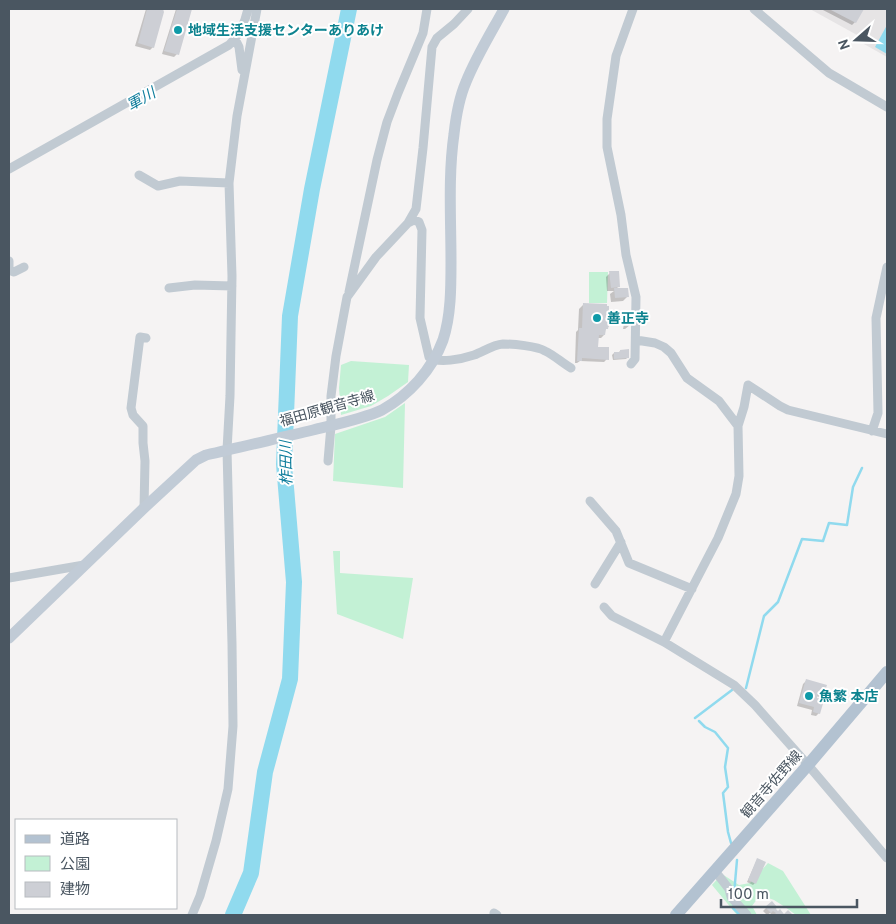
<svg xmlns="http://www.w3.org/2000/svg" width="896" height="924" font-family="Overpass,'Noto Sans JP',sans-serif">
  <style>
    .education { fill: #e6e4e5 }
    .green { fill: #c3f1d5 }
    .water { fill: #90daee }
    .shadow { fill: #0003 }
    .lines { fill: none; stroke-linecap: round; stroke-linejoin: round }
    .stream { stroke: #90daee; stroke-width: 2.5 }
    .river { stroke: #90daee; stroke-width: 16 }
    .building { fill: #cdcfd5 }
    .minor { stroke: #c1cad2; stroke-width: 9 }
    .secondary { stroke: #c1cbd6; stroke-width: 11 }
    .primary { stroke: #b3c2d1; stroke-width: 12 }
    .culture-dot { fill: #0f9aa8; stroke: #fff; stroke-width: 2 }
    .labels { text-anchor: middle; stroke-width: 4; stroke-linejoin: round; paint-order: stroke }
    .culture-label { font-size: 14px; font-weight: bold; fill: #0d838f; stroke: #fff; text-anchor: start }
    .street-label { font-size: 14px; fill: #4a5661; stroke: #fff }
    .water-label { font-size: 15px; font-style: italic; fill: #0c7c9b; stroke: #fff }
  </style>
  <rect width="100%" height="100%" fill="#f5f3f3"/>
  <path class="education" d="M810 9H887V57L864 44 857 35Z"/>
  <path class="green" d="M589 272H608L607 303H589Z
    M351 361 409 365 408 382 388 396 371 406 341 415 339 388 341 365Z
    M405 403 403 488 333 481 335 434 385 417Z
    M333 551H340V573L413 578 403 639 337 614Z
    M768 863 783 871 811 915H796L785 907 774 900 760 895 752 906 757 915H737L712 885 722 874 739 885 750 883Z"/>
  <path class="water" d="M887 25V54L875 47Z"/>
  <path class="shadow" d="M146 9H161L163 12 153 47 150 50 135 46Z
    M176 9H186L190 10 177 54 174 57 162 54Z
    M821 9H862L855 22 852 25Z
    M610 273 619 286 615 290 627 297 623 301 611 302 610 294 614 291H607L606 277Z
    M583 305 611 324 604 331V335L601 338H597V348L607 359 604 362 580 361 577 363H575L576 332 578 330 579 309Z
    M623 312H628L627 316 623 321H619V316Z
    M628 320H630V325L625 329H623L624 324Z
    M620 351 628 357 626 359 613 360 612 355 614 353H618Z
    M806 681 823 694 820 697 816 696 819 713 816 716 811 715 812 710 797 706 803 684Z
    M756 862 755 883 753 885 747 882Z
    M772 902 774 908 778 913 780 911 784 915H772L770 913 767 915 763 911Z"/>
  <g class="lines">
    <path class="stream" d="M746 688 764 616 778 602 802 539 823 541 829 523 847 525 853 487 862 468
      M695 718 732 690
      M699 721 705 727 715 732 728 748 725 767 728 787 723 793 728 832 731 843
      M734 894 737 860
      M734 904 733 908 740 915"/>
    <path class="river" d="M233 915 251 873 265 772 290 679 294 582 284 464 290 316 312 189 349 9"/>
  </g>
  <path class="building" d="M147 9H163L164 12 154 48 138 43Z
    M177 9H192L179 55 164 51Z
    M829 9H864L856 23Z
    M609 271H619L620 287 611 288Z
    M614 288H628L629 297 615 298Z
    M583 303 607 304V306H609V312L613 313 612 324H609L608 329H606L605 335H599L598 347H609V360L582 358V361H577L579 328H582Z
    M629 349V358L614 359V352H620V350Z
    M806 679 827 685 824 694 818 693 817 698 824 700 820 714 813 712 814 707 799 703Z
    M757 858 766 862 756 884 748 880Z
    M772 901 777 907 776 909 778 911 780 909 784 914 788 910 793 915H774L776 913 773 911 771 913 765 907Z"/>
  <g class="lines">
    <path class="minor" d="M754 9 829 73 887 107
      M235 39 239 47 242 70
      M9 169 229 45C239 36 245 22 248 9
      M139 175 158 186 180 181 229 183
      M408 223 414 220 419 222 422 230 420 318 429 357C438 364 462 359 474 355 483 352 492 345 503 344 513 344 537 346 545 351 554 355 562 363 571 368
      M9 261V270L14 272 24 267
      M169 288 195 285 232 286
      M349 292 377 160 387 122 398 93 423 33 427 9
      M636 340 655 343 664 347 671 353 687 378 719 401 738 426
      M631 364 635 359 636 297 626 255 621 215 607 147V119L616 56 633 9
      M872 431 878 413 876 318 887 267
      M328 461 331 426V396L336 356 347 297 376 257 408 223 416 209 423 148 432 47 437 38 454 24 468 9
      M590 501 616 531 629 563 692 589
      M144 508 145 461 143 443V426L133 415 131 408 140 337 146 338
      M9 578 84 565
      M595 584 621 542
      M604 607 612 616 664 642 734 685 755 705 808 765 887 858
      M664 642 718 538 736 494 739 476 738 426 744 407 748 385 780 406 788 410 887 434
      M715 871 729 889 731 897 747 915
      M494 913 497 915
      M192 915 200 896 216 841 228 789 233 726 232 644 227 450 230 396 232 276 229 183 237 116 257 9"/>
    <path class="secondary" d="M9 638 144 508 196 460 206 455C242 447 278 438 313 430 333 425 363 419 382 410 409 395 432 370 443 340 451 316 451 287 451 262 451 219 448 176 454 134 456 116 459 98 466 82 476 57 491 33 504 9"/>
    <path class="primary" d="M676 915 808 765 887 672"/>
  </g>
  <g class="culture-dot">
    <circle cx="178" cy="30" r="5"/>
    <circle cx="597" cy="318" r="5"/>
    <circle cx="809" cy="696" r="5"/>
  </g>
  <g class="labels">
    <g class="culture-label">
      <text x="188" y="35">地域生活支援センターありあけ</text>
      <text x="607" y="323">善正寺</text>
      <text x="819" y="701">魚繁 本店</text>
    </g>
    <g class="street-label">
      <text transform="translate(327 408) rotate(-16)" y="5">福田原観音寺線</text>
      <text transform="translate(771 784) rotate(-49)" y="5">観音寺佐野線</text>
    </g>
    <g class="water-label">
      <text transform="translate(141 99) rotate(-29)" y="5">軍川</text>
      <text transform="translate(286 463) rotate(-91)" y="5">柞田川</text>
    </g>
  </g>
  <rect width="896" height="924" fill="none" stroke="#4a5661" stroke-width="20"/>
  <rect x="15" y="819" width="162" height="90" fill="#ffffff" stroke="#b7bbc0"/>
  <rect x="25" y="835" width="25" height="8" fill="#b3c2d1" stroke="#b7bbc0"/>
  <text x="60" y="844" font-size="15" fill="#4a5661">道路</text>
  <rect x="25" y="856" width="25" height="15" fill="#c3f1d5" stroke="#b7bbc0"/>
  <text x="60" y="869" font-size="15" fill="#4a5661">公園</text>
  <rect x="25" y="882" width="25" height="15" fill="#cdcfd5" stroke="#b7bbc0"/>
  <text x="60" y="894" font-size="15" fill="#4a5661">建物</text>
  <g transform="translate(856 40) rotate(250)" stroke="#ffffff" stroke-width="4" paint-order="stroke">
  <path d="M0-4L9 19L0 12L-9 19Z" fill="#4a5661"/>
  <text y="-8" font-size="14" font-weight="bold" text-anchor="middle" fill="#4a5661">N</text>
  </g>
  <path d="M721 899v8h136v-8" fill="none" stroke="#4a5661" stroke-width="2.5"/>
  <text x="728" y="899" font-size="15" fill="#4a5661" stroke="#ffffff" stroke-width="4" paint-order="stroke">100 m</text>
</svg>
